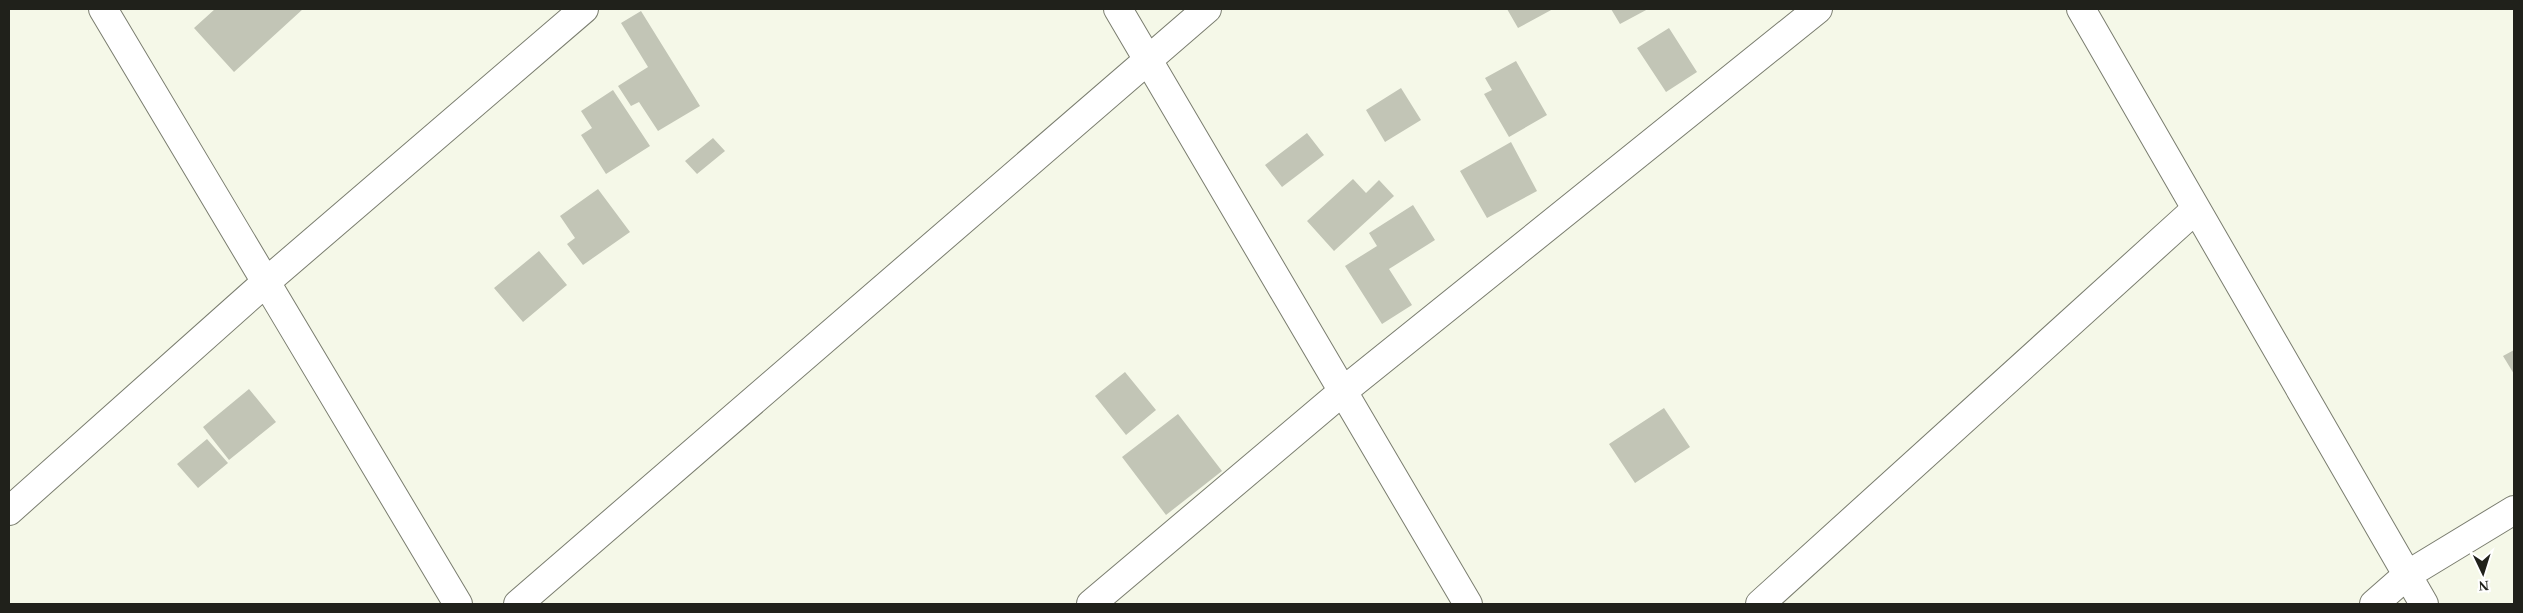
<svg xmlns="http://www.w3.org/2000/svg" width="2523" height="613" font-family="'Times New Roman',serif">
  <style>
    .building { fill: #c2c5b6 }
    .lines { fill: none; stroke-linecap: round; stroke-linejoin: round }
    .street-casing { stroke: #7a7d6f; stroke-width: 30 }
    .street { stroke: #fff; stroke-width: 28 }
  </style>
  <rect width="100%" height="100%" fill="#f5f8e8"/>
  <path class="building" d="M215 9H303L234 72 194 28Z
    M1507 9H1553L1518 28Z
    M1611 9H1648L1620 24Z
    M641 11 700 106 658 131 639 102 631 106 618 86 648 67 621 23Z
    M1669 28 1697 72 1666 92 1637 48Z
    M1516 61 1547 115 1509 137 1484 94 1492 90 1485 78Z
    M1401 88 1421 120 1385 142 1366 110Z
    M613 90 650 146 606 174 581 135 592 128 581 111Z
    M1307 133 1324 155 1282 187 1265 165Z
    M713 138 725 151 697 174 685 161Z
    M1511 142 1537 191 1487 218 1460 171Z
    M1353 179 1366 193 1379 180 1394 196 1334 251 1307 221Z
    M598 189 630 232 583 265 567 244 575 238 560 216Z
    M1413 205 1435 240 1389 269 1412 305 1382 324 1345 266 1377 246 1369 233Z
    M539 251 567 285 523 322 494 288Z
    M2514 350V374L2503 356Z
    M1125 372 1156 410 1126 435 1095 396Z
    M249 389 276 422 229 460 203 427Z
    M1664 408 1690 447 1635 483 1609 444Z
    M1178 414 1222 471 1166 515 1122 457Z
    M207 439 228 463 198 488 177 464Z"/>
  <g class="lines">
    <g class="street-casing">
      <path id="street" d="M103 9 458 604
        M1118 9 1468 604
        M2081 9 2424 604
        M9 511 266 282 584 9
        M518 604 1207 9
        M1091 604 1342 392 1818 9
        M1760 604 2196 209
        M2374 604 2407 575 2514 510"/>
    </g>
    <use href="#street" class="street"/>
  </g>
  <rect width="2523" height="613" fill="none" stroke="#20211b" stroke-width="20"/>
  <g transform="translate(2483 573) rotate(176)" stroke="#ffffff" stroke-width="4" paint-order="stroke">
  <path d="M0-4L9 19L0 12L-9 19Z" fill="#20211b"/>
  <text y="-8" font-size="14" font-weight="bold" text-anchor="middle" fill="#20211b">N</text>
  </g>
</svg>
